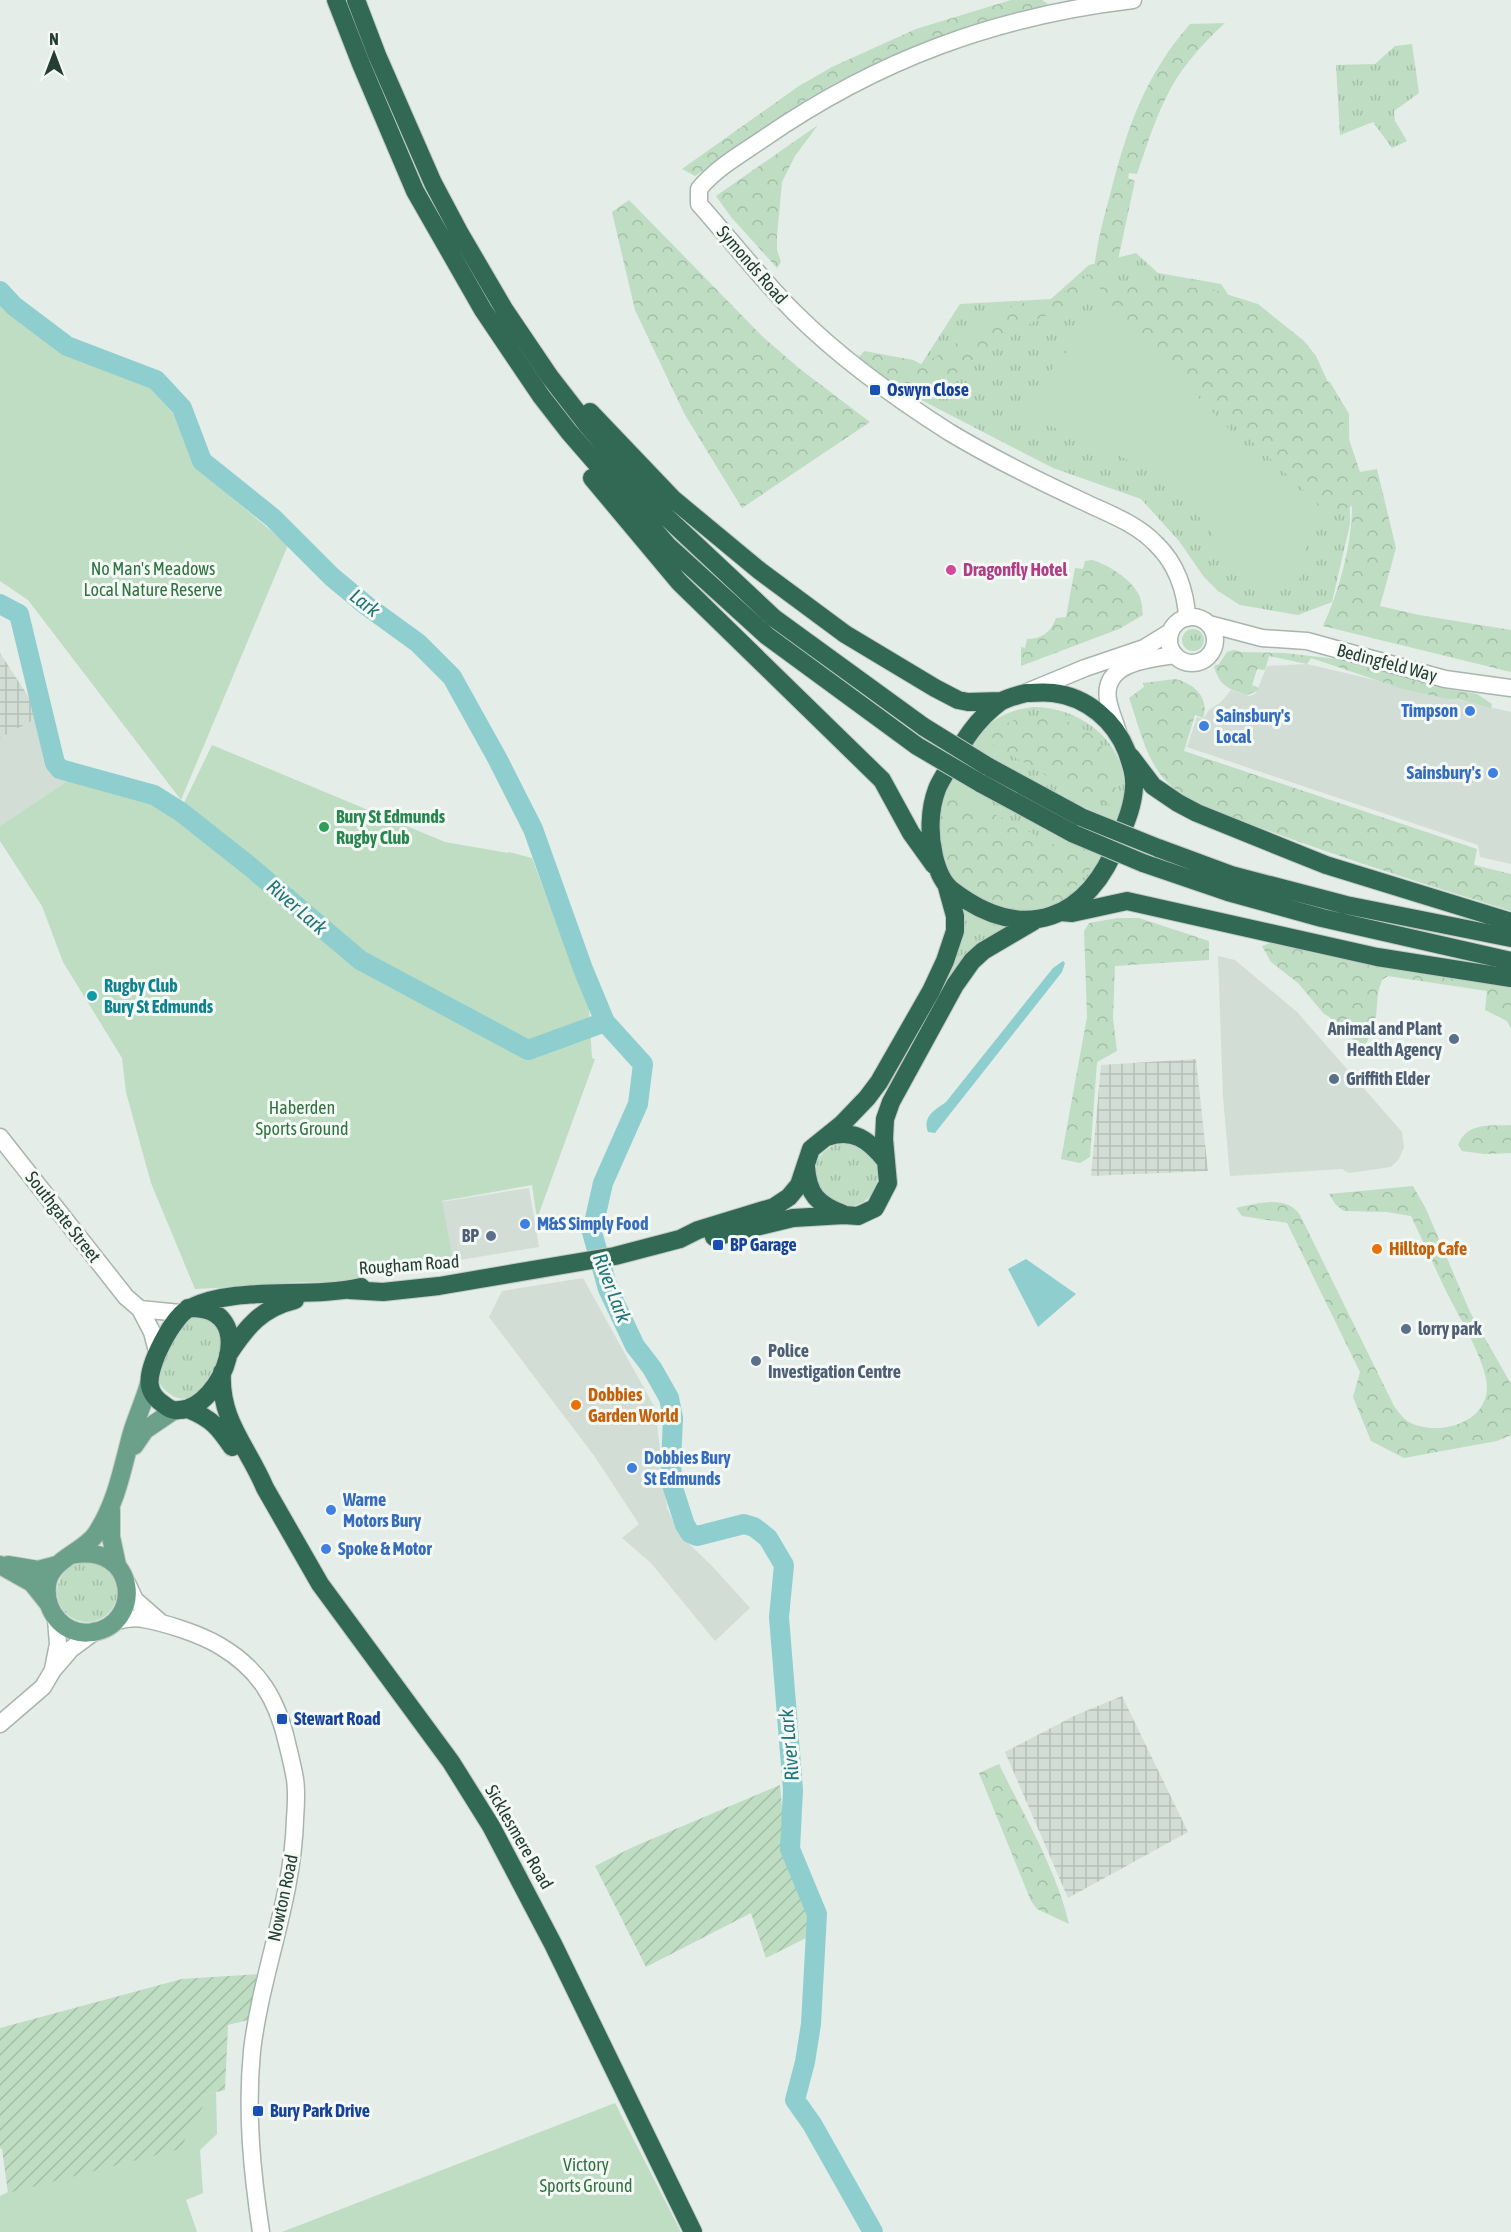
<svg xmlns="http://www.w3.org/2000/svg" width="1511" height="2232" font-family="'Asap Condensed',sans-serif">
  <style>
    .built { fill: #d2ddd6 }
    .industrial { fill: url(#industrial-grid) }
    .grass { fill: url(#grass-tufts) }
    .forest { fill: url(#forest-crowns) }
    .park { fill: #beddc2 }
    .garden { fill: url(#garden-furrows) }
    .water { fill: #8fcecf }
    .lines { fill: none; stroke-linecap: round; stroke-linejoin: round }
    .river { stroke: #8fcecf; stroke-width: 20 }
    .minor-casing { stroke: #a7b5ae; stroke-width: 19 }
    .major-casing { stroke: #c2c9c6; stroke-width: 20 }
    .highway-casing { stroke: #c2c9c6; stroke-width: 20 }
    .minor { stroke: #fff; stroke-width: 16 }
    .major { stroke: #6ba08b; stroke-width: 18 }
    .highway { stroke: #316955; stroke-width: 18 }
    .highway-bridge-casing { stroke: #c2c9c6; stroke-width: 20; stroke-linecap: butt }
    .highway-bridge { stroke: #316955; stroke-width: 18 }
    .transit-dot { fill: #1a4fb4; stroke: #f5f9f6; stroke-width: 2 }
    .hotel-dot { fill: #d1479c; stroke: #f5f9f6; stroke-width: 2 }
    .shop-dot { fill: #3f7fe0; stroke: #f5f9f6; stroke-width: 2 }
    .leisure-dot { fill: #2e9e5b; stroke: #f5f9f6; stroke-width: 2 }
    .culture-dot { fill: #0f9aa8; stroke: #f5f9f6; stroke-width: 2 }
    .service-dot { fill: #5c6f8a; stroke: #f5f9f6; stroke-width: 2 }
    .food-dot { fill: #e8710a; stroke: #f5f9f6; stroke-width: 2 }
    .labels { text-anchor: middle; stroke-width: 6; stroke-linejoin: round; paint-order: stroke }
    .street-label { font-size: 18px; fill: #243e33; stroke: #f5f9f6 }
    .transit-label { font-size: 18px; font-weight: bold; fill: #164399; stroke: #f5f9f6; text-anchor: start }
    .park-label { font-size: 18px; fill: #307340; stroke: #f5f9f6 }
    .hotel-label { font-size: 18px; font-weight: bold; fill: #b23c85; stroke: #f5f9f6; text-anchor: start }
    .shop-label { font-size: 18px; font-weight: bold; fill: #366cbe; stroke: #f5f9f6; text-anchor: start }
    .leisure-label { font-size: 18px; font-weight: bold; fill: #27864d; stroke: #f5f9f6; text-anchor: start }
    .culture-label { font-size: 18px; font-weight: bold; fill: #0d838f; stroke: #f5f9f6; text-anchor: start }
    .service-label { font-size: 18px; font-weight: bold; fill: #4e5e75; stroke: #f5f9f6; text-anchor: start }
    .food-label { font-size: 18px; font-weight: bold; fill: #c56008; stroke: #f5f9f6; text-anchor: start }
    .water-label { font-size: 20px; font-style: italic; fill: #207578; stroke: #f5f9f6 }
  </style>
  <defs>
    <pattern id="industrial-grid" width="8" height="8" patternUnits="userSpaceOnUse" patternTransform="scale(1.5)"><rect width="8" height="8" fill="#d2ddd6"/><path d="M0 4h8M4 0v8" fill="none" stroke="#b4bfb8"/></pattern>
    <pattern id="grass-tufts" width="24" height="20" patternUnits="userSpaceOnUse" patternTransform="scale(1.5)"><rect width="24" height="20" fill="#beddc2"/><path d="M3 7l-1-3M5 7V3M7 7l1-3M15 17l-1-3M17 17v-4M19 17l1-3" fill="none" stroke="#a3bfa7"/></pattern>
    <pattern id="forest-crowns" width="20" height="18" patternUnits="userSpaceOnUse" patternTransform="scale(1.5)"><rect width="20" height="18" fill="#beddc2"/><path d="M2 6a3 3 0 1 1 6 0M12 15a3 3 0 1 1 6 0" fill="none" stroke="#a3bfa7"/></pattern>
    <pattern id="garden-furrows" width="10" height="10" patternUnits="userSpaceOnUse" patternTransform="scale(1.5)"><rect width="10" height="10" fill="#beddc2"/><path d="M-1 1l2-2M0 10L10 0M9 11l2-2" fill="none" stroke="#a3bfa7"/></pattern>
  </defs>
  <rect width="100%" height="100%" fill="#e4ede8"/>
  <path class="built" d="M1307 664 1511 712V864L1480 857 1478 845 1187 747 1197 717 1203 719 1209 710 1221 702 1231 690 1249 696 1253 695 1256 693 1267 666Z
    M41 716 53 767 58 771 75 776 0 826V738Z
    M1218 956 1235 960 1297 1012 1402 1132 1404 1147 1399 1159 1391 1167 1349 1173 1342 1169 1230 1176 1223 1097Z
    M529 1188 539 1247 453 1261 441 1202Z
    M583 1278 655 1408 667 1508 679 1534 713 1567 750 1608 715 1641 651 1563 622 1538 639 1524 595 1457 489 1317 502 1291Z"/>
  <path class="industrial" d="M0 653 41 716 0 738Z
    M1196 1059 1208 1171 1091 1176 1101 1065Z
    M1122 1696 1188 1832 1068 1898 1005 1752 1076 1715Z"/>
  <path class="grass" d="M1412 44 1419 93 1394 111 1395 121 1407 141 1392 148 1373 122 1340 135 1336 65 1375 64 1395 46Z
    M1136 253 1158 273 1221 284 1260 342 1299 370 1330 382 1349 414 1350 524 1332 602 1298 615 1240 605 1218 591 1204 577 1179 541 1141 499 1053 468 904 391 960 304 1051 299 1089 265Z
    M1182 640a11 11 0 1 1 22 0a11 11 0 1 1-22 0Z
    M1033 707C1083 707 1131 745 1124 800 1123 807 1120 815 1119 822L1065 799 967 745C989 723 1001 711 1033 707Z
    M950 777 1023 816 1106 854 1096 874 1061 903 951 872 941 852 936 819Z
    M960 905 989 922 1013 927 970 955 943 985Z
    M814 1175a32 32 0 1 1 64 0a32 32 0 1 1-64 0Z
    M200 1314 224 1332C222 1342 222 1354 218 1363 210 1379 196 1405 175 1397 169 1394 161 1388 159 1381 156 1368 174 1331 184 1322 188 1318 194 1315 200 1314Z
    M57 1592a30 30 0 1 1 60 0a30 30 0 1 1-60 0Z"/>
  <path class="forest" d="M1011 0H1042L1048 4C965 24 882 54 809 98 770 122 733 150 695 176L682 169 799 86 832 67 916 29Z
    M1225 23C1205 41 1184 64 1171 88 1156 115 1147 145 1137 174L1129 173 1128 178 1135 181 1116 269 1094 277 1093 297 1036 320 914 401 856 361 864 351 913 360 923 365 1022 300 1036 319 1043 306 1094 272C1096 246 1103 220 1110 195 1127 128 1144 77 1190 24Z
    M818 125 795 156 782 182 777 236V250L781 262 777 268 731 217 716 196Z
    M629 200 763 337 800 369 870 422 742 508 685 415 635 310 612 212Z
    M1155 282 1216 291 1258 304 1304 341 1316 356 1335 398 1360 472 1377 469 1396 548 1380 606 1419 615 1511 630V672L1323 626C1339 592 1352 544 1352 506L1330 515 1100 298V284Z
    M1092 560C1109 565 1131 579 1139 595 1142 601 1142 608 1143 615L1119 629 1021 666V647L1025 648 1027 639C1042 639 1051 632 1056 618L1066 617 1075 568 1083 569 1085 561Z
    M1234 650 1242 652 1284 653 1337 659 1441 688 1477 694 1492 704 1491 708 1458 699H1449L1403 689 1311 658 1307 664 1269 656 1265 670 1257 669 1252 685 1259 688 1257 691 1247 695C1229 689 1219 686 1214 666L1219 664 1227 652Z
    M1175 679C1193 683 1210 697 1203 718L1195 715 1184 751 1477 849 1474 865 1511 874V911C1431 886 1351 861 1272 832 1236 819 1194 809 1166 781 1145 759 1139 725 1129 698L1144 687 1143 683Z
    M1034 716C1073 718 1101 730 1112 771 1116 782 1118 796 1115 808L1047 776 984 739C998 726 1014 718 1034 716Z
    M945 789 1094 865 1064 900 1046 910 1001 911 959 886 949 871 942 854 941 842V816Z
    M1118 918H1139L1209 941V960L1115 966 1113 1018 1117 1051 1097 1062 1090 1157 1080 1163 1061 1159 1087 1017 1084 931 1089 923Z
    M1270 943 1511 985V1029L1507 1021 1485 1010 1487 991 1388 976 1382 980 1378 992 1376 1017 1372 1023 1371 1033 1365 1046 1358 1044 1328 1016 1324 1014 1298 983 1271 962 1262 946Z
    M1511 1125V1153L1484 1154 1462 1151 1458 1145C1467 1122 1490 1126 1511 1125Z
    M1413 1186 1426 1209 1470 1312 1511 1384V1435L1497 1441 1404 1458 1371 1441 1353 1397 1360 1372 1287 1223 1242 1216 1236 1208C1256 1204 1286 1194 1300 1215L1394 1406C1398 1411 1403 1419 1409 1422 1437 1437 1487 1424 1487 1387 1487 1363 1457 1313 1446 1291 1434 1266 1423 1241 1411 1216L1387 1212 1344 1211 1336 1205 1329 1194Z
    M999 1764C1024 1816 1056 1868 1069 1924L1037 1909 1031 1901 979 1773Z"/>
  <path class="park" d="M0 301 64 350 145 381 175 416 195 467 288 545 181 800 28 600 0 581Z
    M1107 304 1313 515 1297 591 1247 580 1176 486 1107 449 1016 412Z
    M212 745 445 842 508 853 509 852 532 858 589 1009 592 1058 595 1059 537 1219 532 1185 442 1201 453 1261 433 1262 432 1267 381 1273 336 1282H301L257 1286 195 1289 151 1183 126 1092 122 1058 63 962 42 906 0 841V826L75 776 155 800 251 870 255 866 182 807Z
    M216 2092 217 2134 200 2150 203 2193 186 2200 197 2232H0V2196L203 2095Z
    M615 2103 681 2232H282Z"/>
  <path class="garden" d="M780 1785 783 1820 793 1862 806 1897 810 1936 766 1958 751 1913 646 1967 595 1866 633 1847Z
    M260 1974 248 2020 228 2025 225 2090 203 2095 204 2104 180 2149 8 2193 2 2149 0 2148V2028L182 1979Z"/>
  <path class="water" d="M1063 961 1065 963 1062 972 935 1133 928 1132C922 1116 935 1110 946 1102L1053 968Z
    M1026 1259 1076 1294 1038 1327 1008 1269Z"/>
  <g class="lines">
    <path class="river" d="M0 291 14 306 67 346 156 380 182 408 202 461 273 518 332 577 367 606 418 643 452 677 497 758 533 829 583 969 605 1022
      M0 604 19 614 55 763 60 769 154 795 181 812 253 869 360 960 528 1050 605 1022 643 1064 638 1104 603 1183 592 1232 608 1289 635 1346 652 1368 669 1398 673 1418 671 1464 673 1488 685 1525 690 1533 697 1536 744 1524 754 1527 768 1538 784 1565 779 1617 793 1790 790 1849 817 1914 811 2024 805 2062 795 2100 812 2124 873 2232"/>
    <g class="minor-casing">
      <path id="minor" d="M1133 0C996 16 877 60 763 139 741 154 716 168 699 189V204C731 240 761 279 795 313 841 359 894 397 949 432 992 458 1037 480 1082 501 1107 513 1136 523 1156 544 1176 563 1186 591 1187 618
        M1169 640a23 23 0 1 1 46 0a23 23 0 1 1-46 0Z
        M1209 624 1262 638 1307 641 1445 679 1511 688
        M1027 692 1085 668 1144 648 1170 632
        M1118 732C1115 722 1110 711 1108 700 1102 662 1149 659 1175 655
        M0 1137 126 1297 140 1309 180 1313
        M140 1309 152 1332 158 1355
        M127 1583 135 1600 159 1621
        M116 1621C125 1619 134 1617 143 1619 166 1623 200 1634 220 1646 259 1669 277 1699 287 1743 290 1755 293 1767 295 1779 297 1792 296 1806 295 1819 293 1899 261 1973 252 2051 246 2112 252 2172 261 2232
        M53 1669 58 1644 56 1619
        M0 1724 43 1687 53 1670 71 1649 94 1632"/>
    </g>
    <g class="major-casing">
      <path id="major" d="M134 1446 145 1430 173 1411
        M111 1510V1537L117 1565
        M71 1555C139 1542 143 1625 93 1632 65 1637 44 1612 47 1585 50 1559 83 1553 96 1534 116 1504 122 1470 131 1436 136 1418 144 1402 149 1384
        M0 1565 32 1583 48 1603
        M8 1565 38 1570 57 1565"/>
    </g>
    <g class="highway-casing">
      <path id="highway" d="M336 0 361 64 415 191 483 310 541 396 569 432 668 546 767 636 917 746
        M356 0 377 55 433 183 459 232 504 309 550 377 588 426 661 512 774 618 924 727
        M590 412 673 499 760 571 845 634 935 688 958 700 968 702 1002 701
        M592 478 679 582 882 780 911 833 934 865
        M1026 693C1035 693 1044 692 1053 693 1087 697 1115 721 1127 752 1131 764 1135 775 1134 787 1133 806 1126 822 1119 839 1089 920 1024 945 953 891 942 883 937 869 934 856 929 835 929 810 937 789 940 781 946 773 950 765 964 740 976 720 1000 702 1007 698 1018 695 1026 693Z
        M1131 757 1153 786 1178 803 1197 813 1326 865 1511 922
        M987 766 1081 817
        M980 783 1074 834
        M1158 848 1231 875 1346 905 1511 938
        M1143 863 1228 892 1322 918 1511 961
        M1061 912 1072 913 1127 901 1377 957 1511 978
        M827 1137C853 1128 869 1140 885 1160
        M806 1167C808 1194 817 1204 843 1214
        M714 1237 793 1218 844 1215 858 1216 875 1208 888 1183 884 1139 885 1119 891 1102 955 985 972 961 983 951 1034 921
        M349 1290 383 1292 439 1286 615 1256 680 1239 698 1230 774 1207 789 1197 799 1185 811 1149 842 1124 867 1098 879 1082 931 991 945 961 955 931V916L947 887
        M188 1308C263 1305 222 1409 179 1410 172 1411 168 1408 163 1404 157 1400 151 1393 150 1386 146 1368 173 1315 190 1308 236 1285 309 1299 361 1287
        M228 1355C247 1326 262 1308 295 1300
        M222 1372C219 1420 248 1447 265 1488L320 1584 451 1762 491 1826 553 1944 693 2232
        M190 1410C212 1419 219 1428 232 1447"/>
    </g>
    <use href="#minor" class="minor"/>
    <use href="#major" class="major"/>
    <use href="#highway" class="highway"/>
    <g class="highway-bridge-casing">
      <path id="highway-bridge" d="M924 727 987 766
        M917 746 980 783
        M1081 817 1158 848
        M1074 834 1143 863"/>
    </g>
    <use href="#highway-bridge" class="highway-bridge"/>
  </g>
  <g class="transit-dot">
    <rect x="869" y="384" width="12" height="12" rx="3"/>
    <rect x="712" y="1239" width="12" height="12" rx="3"/>
    <rect x="276" y="1713" width="12" height="12" rx="3"/>
    <rect x="252" y="2105" width="12" height="12" rx="3"/>
  </g>
  <circle class="hotel-dot" cx="951" cy="570" r="6"/>
  <g class="shop-dot">
    <circle cx="1470" cy="711" r="6"/>
    <circle cx="1204" cy="726" r="6"/>
    <circle cx="1493" cy="773" r="6"/>
    <circle cx="525" cy="1224" r="6"/>
    <circle cx="632" cy="1468" r="6"/>
    <circle cx="331" cy="1510" r="6"/>
    <circle cx="326" cy="1549" r="6"/>
  </g>
  <circle class="leisure-dot" cx="324" cy="827" r="6"/>
  <circle class="culture-dot" cx="92" cy="996" r="6"/>
  <g class="service-dot">
    <circle cx="1454" cy="1039" r="6"/>
    <circle cx="1334" cy="1079" r="6"/>
    <circle cx="491" cy="1236" r="6"/>
    <circle cx="1406" cy="1329" r="6"/>
    <circle cx="756" cy="1361" r="6"/>
  </g>
  <g class="food-dot">
    <circle cx="1377" cy="1249" r="6"/>
    <circle cx="576" cy="1405" r="6"/>
  </g>
  <g class="labels">
    <g class="street-label">
      <text transform="translate(752 265) rotate(49)" y="6">Symonds Road</text>
      <text transform="translate(1387 663) rotate(15)" y="6">Bedingfeld Way</text>
      <text transform="translate(63 1217) rotate(52)" y="6">Southgate Street</text>
      <text transform="translate(409 1265) rotate(-4)" y="6">Rougham Road</text>
      <text transform="translate(519 1837) rotate(60)" y="6">Sicklesmere Road</text>
      <text transform="translate(283 1898) rotate(-78)" y="6">Nowton Road</text>
    </g>
    <g class="transit-label">
      <text x="887" y="396">Oswyn Close</text>
      <text x="730" y="1251">BP Garage</text>
      <text x="294" y="1725">Stewart Road</text>
      <text x="270" y="2117">Bury Park Drive</text>
    </g>
    <g class="park-label">
      <text x="153" y="575">No Man's Meadows<tspan x="153" dy="21">Local Nature Reserve</tspan></text>
      <text x="302" y="1114">Haberden<tspan x="302" dy="21">Sports Ground</tspan></text>
      <text x="586" y="2171">Victory<tspan x="586" dy="21">Sports Ground</tspan></text>
    </g>
    <g class="hotel-label">
      <text x="963" y="576">Dragonfly Hotel</text>
    </g>
    <g class="shop-label">
      <text x="1458" y="717" text-anchor="end">Timpson</text>
      <text x="1216" y="722">Sainsbury's<tspan x="1216" dy="21">Local</tspan></text>
      <text x="1481" y="779" text-anchor="end">Sainsbury's</text>
      <text x="537" y="1230">M&amp;S Simply Food</text>
      <text x="644" y="1464">Dobbies Bury<tspan x="644" dy="21">St Edmunds</tspan></text>
      <text x="343" y="1506">Warne<tspan x="343" dy="21">Motors Bury</tspan></text>
      <text x="338" y="1555">Spoke &amp; Motor</text>
    </g>
    <g class="leisure-label">
      <text x="336" y="823">Bury St Edmunds<tspan x="336" dy="21">Rugby Club</tspan></text>
    </g>
    <g class="culture-label">
      <text x="104" y="992">Rugby Club<tspan x="104" dy="21">Bury St Edmunds</tspan></text>
    </g>
    <g class="service-label">
      <text x="1442" y="1035" text-anchor="end">Animal and Plant<tspan x="1442" dy="21">Health Agency</tspan></text>
      <text x="1346" y="1085">Griffith Elder</text>
      <text x="479" y="1242" text-anchor="end">BP</text>
      <text x="1418" y="1335">lorry park</text>
      <text x="768" y="1357">Police<tspan x="768" dy="21">Investigation Centre</tspan></text>
    </g>
    <g class="food-label">
      <text x="1389" y="1255">Hilltop Cafe</text>
      <text x="588" y="1401">Dobbies<tspan x="588" dy="21">Garden World</tspan></text>
    </g>
    <g class="water-label">
      <text transform="translate(365 603) rotate(38)" y="7">Lark</text>
      <text transform="translate(297 907) rotate(41)" y="7">River Lark</text>
      <text transform="translate(612 1288) rotate(69)" y="7">River Lark</text>
      <text transform="translate(789 1745) rotate(-95)" y="7">River Lark</text>
    </g>
  </g>
  <g transform="translate(54 54)" stroke="#f5f9f6" stroke-width="4.5" paint-order="stroke">
  <path d="M0-4.5L10 22L0 15L-10 22Z" fill="#243e33"/>
  <text y="-9" font-size="16" font-weight="bold" text-anchor="middle" fill="#243e33">N</text>
  </g>
</svg>
